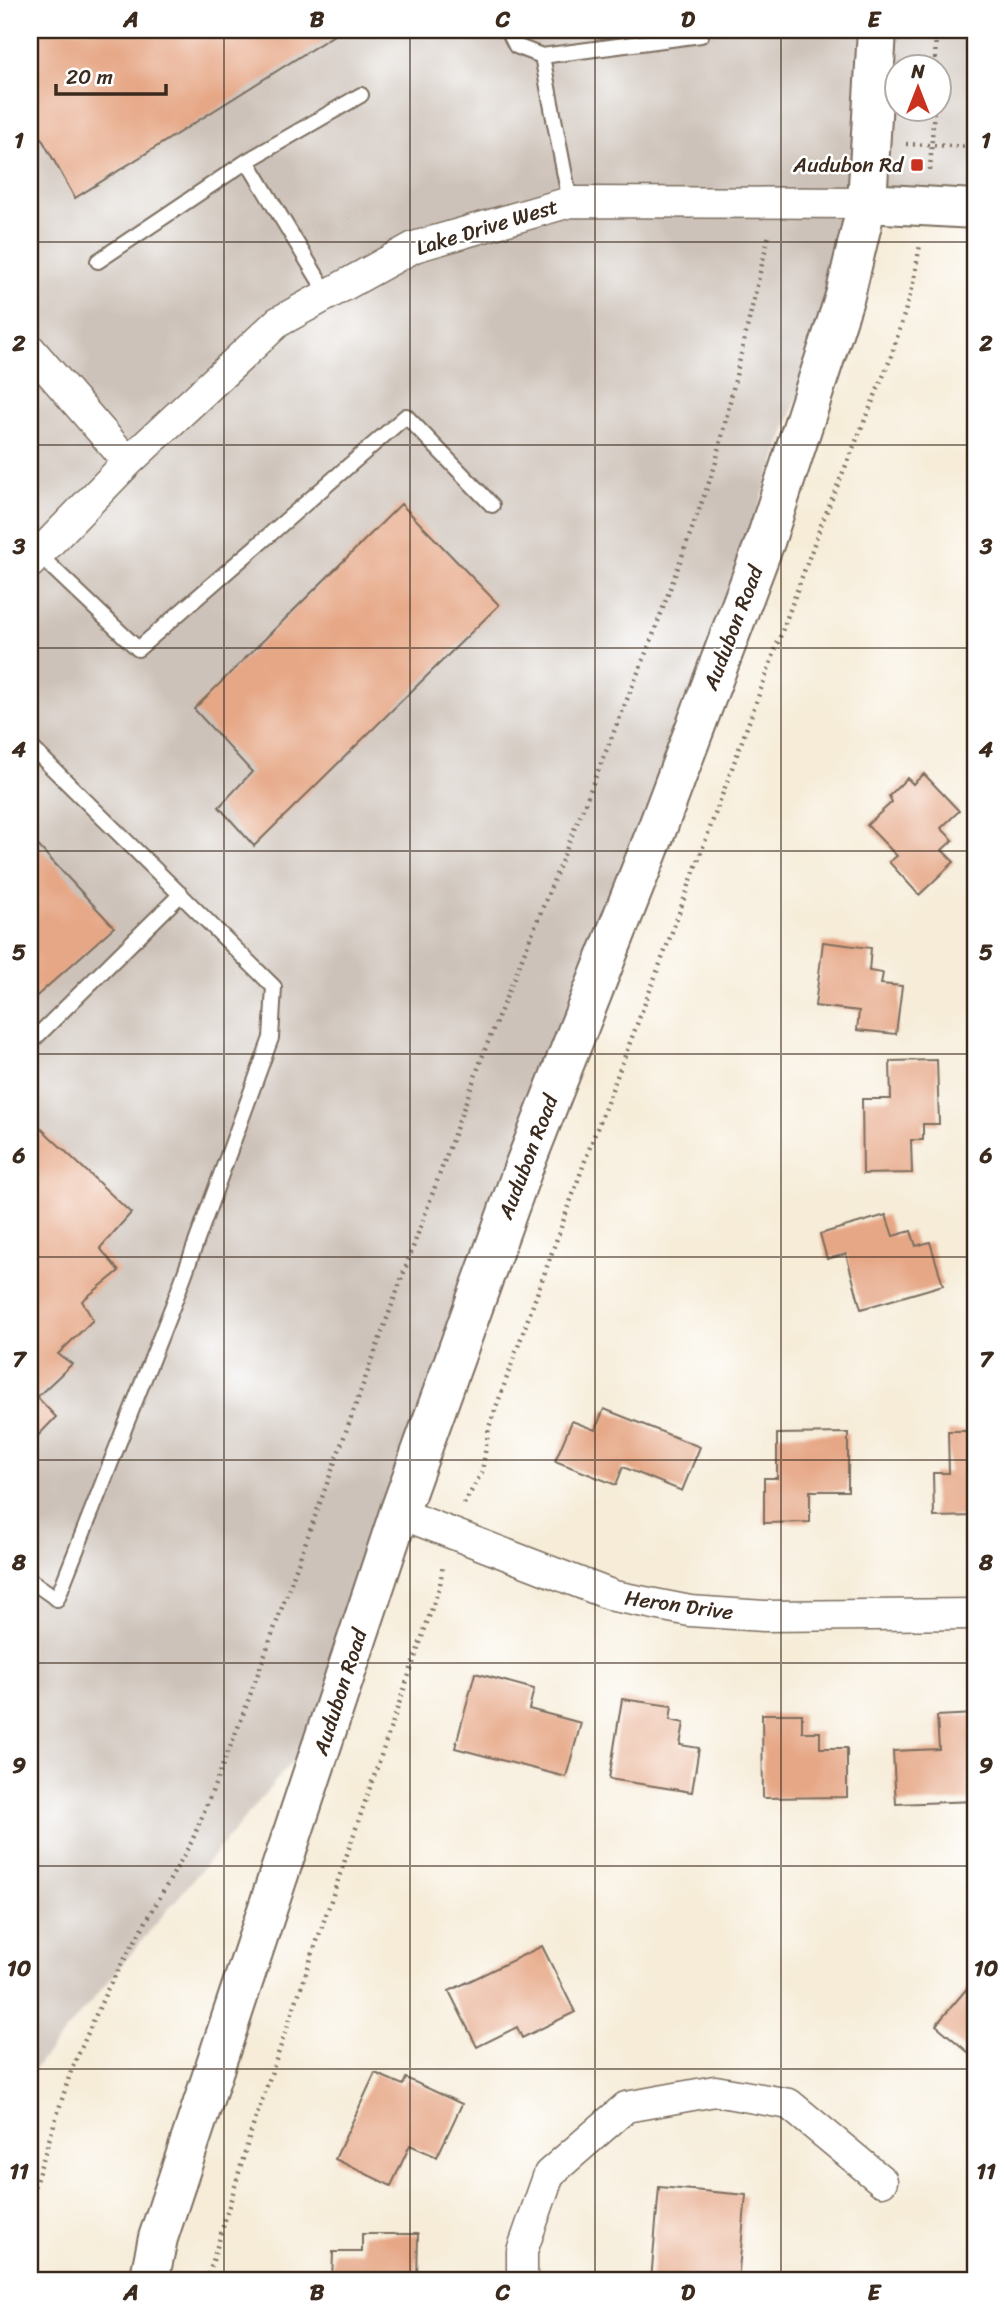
<svg xmlns="http://www.w3.org/2000/svg" width="1005" height="2311" font-family="Sriracha,sans-serif">
  <style>
    .industrial { fill: #cdc2b9; fill-rule: evenodd }
    .building { fill: #e6a786 }
    .lines { fill: none; stroke-linecap: round; stroke-linejoin: round }
    .lane-casing { stroke: #7c6e5f; stroke-width: 18 }
    .street-casing { stroke: #7c6e5f; stroke-width: 33 }
    .secondary-casing { stroke: #7c6e5f; stroke-width: 42 }
    .path { stroke: #7c6e5f; stroke-width: 4.5; stroke-dasharray: 2 5; stroke-linecap: butt }
    .lane { stroke: #fff; stroke-width: 14 }
    .street { stroke: #fff; stroke-width: 30 }
    .secondary { stroke: #fff; stroke-width: 38 }
    .grid { fill: none; stroke: #3b2a1e; stroke-width: 2; stroke-opacity: 0.55 }
    .poi-dot { fill: #c8321e; stroke: #fff; stroke-width: 2.5 }
    .labels { text-anchor: middle; stroke-width: 5; stroke-linejoin: round; paint-order: stroke }
    .poi-label { font-size: 21px; fill: #3b2a1e; stroke: #fff; text-anchor: end }
    .street-label { font-size: 21px; fill: #3b2a1e; stroke: #fff }
    .neatline { fill: none; stroke: #3b2a1e; stroke-width: 2.5 }
    .grid-label { font-size: 23px; text-anchor: middle; font-weight: bold; fill: #3b2a1e }
  </style>
  <rect width="100%" height="100%" fill="#fff"/>
  <filter id="ink" filterUnits="userSpaceOnUse"><feTurbulence type="fractalNoise" baseFrequency=".0143" numOctaves="2"/><feDisplacementMap in="SourceGraphic" scale="14" xChannelSelector="R" yChannelSelector="G"/><feConvolveMatrix kernelMatrix="1 2 1 2 8 2 1 2 1" color-interpolation-filters="sRGB"/></filter>
  <filter id="wash" filterUnits="userSpaceOnUse"><feTurbulence type="fractalNoise" baseFrequency=".00686" numOctaves="4" result="noise"/><feDisplacementMap in="SourceGraphic" scale="28" xChannelSelector="R" yChannelSelector="G"/><feGaussianBlur stdDeviation="1.57" result="paint"/><feColorMatrix in="noise" values="0 0 0 0 0 0 0 0 0 0 0 0 0 0 0 0 0 1.4 0 .05"/><feComposite in="paint" operator="in"/></filter>
  <g filter="url(#wash)">
    <rect width="100%" height="100%" fill="#f6ecd8"/>
    <path class="industrial" d="M30 30H975V209L866 203 333 1713 30 2074ZM897 66H939V108H897Z"/>
    <g id="blocks">
      <path class="building" d="M30 30H342L75 198 30 118Z
        M401 504 499 605 254 846 219 807 252 772 194 709Z
        M924 774 959 811 941 828 953 840 942 850 954 862 919 895 889 862 897 856 867 825 892 802 889 796 907 778 913 784Z
        M30 837 114 927 30 1002Z
        M823 942 871 948 869 971 883 973 881 984 902 986 896 1034 857 1030 859 1011 815 1006Z
        M937 1060 939 1124H923V1140H911L912 1173 863 1174 862 1099H891L890 1061Z
        M30 1118 131 1213 100 1248 119 1271 82 1301 93 1320 58 1354 72 1364 37 1397 56 1417 30 1444Z
        M886 1215 893 1236 911 1231 916 1246 930 1242 943 1285 861 1309 846 1254 827 1259 820 1234Z
        M604 1409 700 1447 682 1491 623 1467 616 1485 555 1461 572 1421 595 1430Z
        M948 1431H975V1516L934 1517 933 1473H949Z
        M848 1433V1491H810V1522L764 1523V1478H777V1434Z
        M475 1673 534 1689 529 1709 581 1723 566 1777 455 1748Z
        M622 1699 672 1706 670 1720 684 1723 680 1745 699 1748 692 1792 609 1779Z
        M762 1714H802V1732H820V1748H847V1797L763 1798Z
        M975 1714V1801L896 1804 893 1751 939 1749 937 1716Z
        M542 1946 575 2012 522 2038 517 2027 477 2047 449 1991Z
        M975 1979V2058L936 2025Z
        M375 2073 403 2085 406 2078 462 2104 437 2157 410 2145 391 2186 335 2159Z
        M659 2187 746 2195 738 2281H651Z
        M362 2234H418L417 2281H332L333 2252H362Z"/>
    </g>
  </g>
  <g filter="url(#ink)">
    <use href="#blocks" fill-opacity="0" stroke="#7c6e5f" stroke-width="2"/>
    <g class="lines">
      <g class="lane-casing">
        <path id="lane" d="M508 30 516 46 542 56 701 35V30
          M542 56 570 202
          M247 161 361 95
          M98 261 247 161 328 295
          M38 554 138 649 406 416 492 505
          M30 746 274 987 271 1038 175 1300 57 1599 30 1580
          M30 1043 181 894"/>
      </g>
      <g class="street-casing">
        <path id="street" d="M30 349 128 462
          M30 563 128 462 278 322 414 247 570 202 867 203
          M399 1513 614 1596 690 1611 764 1616 975 1614
          M522 2281V2251L549 2174 626 2107 715 2091 789 2104 882 2181"/>
      </g>
      <g class="secondary-casing">
        <path id="secondary" d="M867 203 975 209
          M149 2281 158 2238 399 1513 523 1169 657 829 766 539 845 296 867 203 877 30"/>
      </g>
      <path class="path" d="M935 66 936 30
        M906 144 975 147
        M930 170 934 108
        M464 1504 482 1472 489 1427 590 1147 665 951 821 525 890 360 912 289 920 245
        M30 2200 71 2071 107 1990 192 1841 241 1720 484 1052 652 638 715 466 769 234
        M207 2281 250 2135 440 1585 443 1564"/>
      <use href="#lane" class="lane"/>
      <use href="#street" class="street"/>
      <use href="#secondary" class="secondary"/>
    </g>
  </g>
  <path class="grid" d="M224 30V2281M410 30V2281M595 30V2281M781 30V2281M30 242H975M30 445H975M30 648H975M30 851H975M30 1054H975M30 1257H975M30 1460H975M30 1663H975M30 1866H975M30 2069H975"/>
  <rect class="poi-dot" x="910" y="158" width="14" height="14" rx="3.5"/>
  <g class="labels">
    <g class="poi-label">
      <text x="903" y="172">Audubon Rd</text>
    </g>
    <g class="street-label">
      <text transform="translate(487 227) rotate(-17)" y="7">Lake Drive West</text>
      <text transform="translate(733 628) rotate(-69)" y="7">Audubon Road</text>
      <text transform="translate(528 1157) rotate(-69)" y="7">Audubon Road</text>
      <text transform="translate(679 1605) rotate(8)" y="7">Heron Drive</text>
      <text transform="translate(340 1692) rotate(-72)" y="7">Audubon Road</text>
    </g>
  </g>
  <rect width="1005" height="2311" fill="none" stroke="#fff" stroke-width="77"/>
  <g transform="translate(918 88)"><circle r="33" fill="#ffffff" stroke="#b1aaa5" stroke-width="2"/>
  <path d="M0-5L12 26L0 18L-12 26Z" fill="#c8321e"/>
  <text y="-10" font-size="19" font-weight="bold" text-anchor="middle" fill="#3b2a1e">N</text>
  </g>
  <path d="M56 84v10h110v-10" fill="none" stroke="#3b2a1e" stroke-width="3.5"/>
  <text x="66" y="84" font-size="21" fill="#3b2a1e" stroke="#ffffff" stroke-width="5" paint-order="stroke">20 m</text>
  <rect x="38" y="38" width="929" height="2234" class="neatline"/>
  <g class="grid-label">
    <text x="131" y="27">A</text>
    <text x="317" y="27">B</text>
    <text x="503" y="27">C</text>
    <text x="688" y="27">D</text>
    <text x="874" y="27">E</text>
    <text x="19" y="148">1</text>
    <text x="986" y="148">1</text>
    <text x="19" y="351">2</text>
    <text x="986" y="351">2</text>
    <text x="19" y="554">3</text>
    <text x="986" y="554">3</text>
    <text x="19" y="757">4</text>
    <text x="986" y="757">4</text>
    <text x="19" y="960">5</text>
    <text x="986" y="960">5</text>
    <text x="19" y="1163">6</text>
    <text x="986" y="1163">6</text>
    <text x="19" y="1367">7</text>
    <text x="986" y="1367">7</text>
    <text x="19" y="1570">8</text>
    <text x="986" y="1570">8</text>
    <text x="19" y="1773">9</text>
    <text x="986" y="1773">9</text>
    <text x="19" y="1976">10</text>
    <text x="986" y="1976">10</text>
    <text x="19" y="2179">11</text>
    <text x="986" y="2179">11</text>
    <text x="131" y="2300">A</text>
    <text x="317" y="2300">B</text>
    <text x="503" y="2300">C</text>
    <text x="688" y="2300">D</text>
    <text x="874" y="2300">E</text>
  </g>
</svg>
